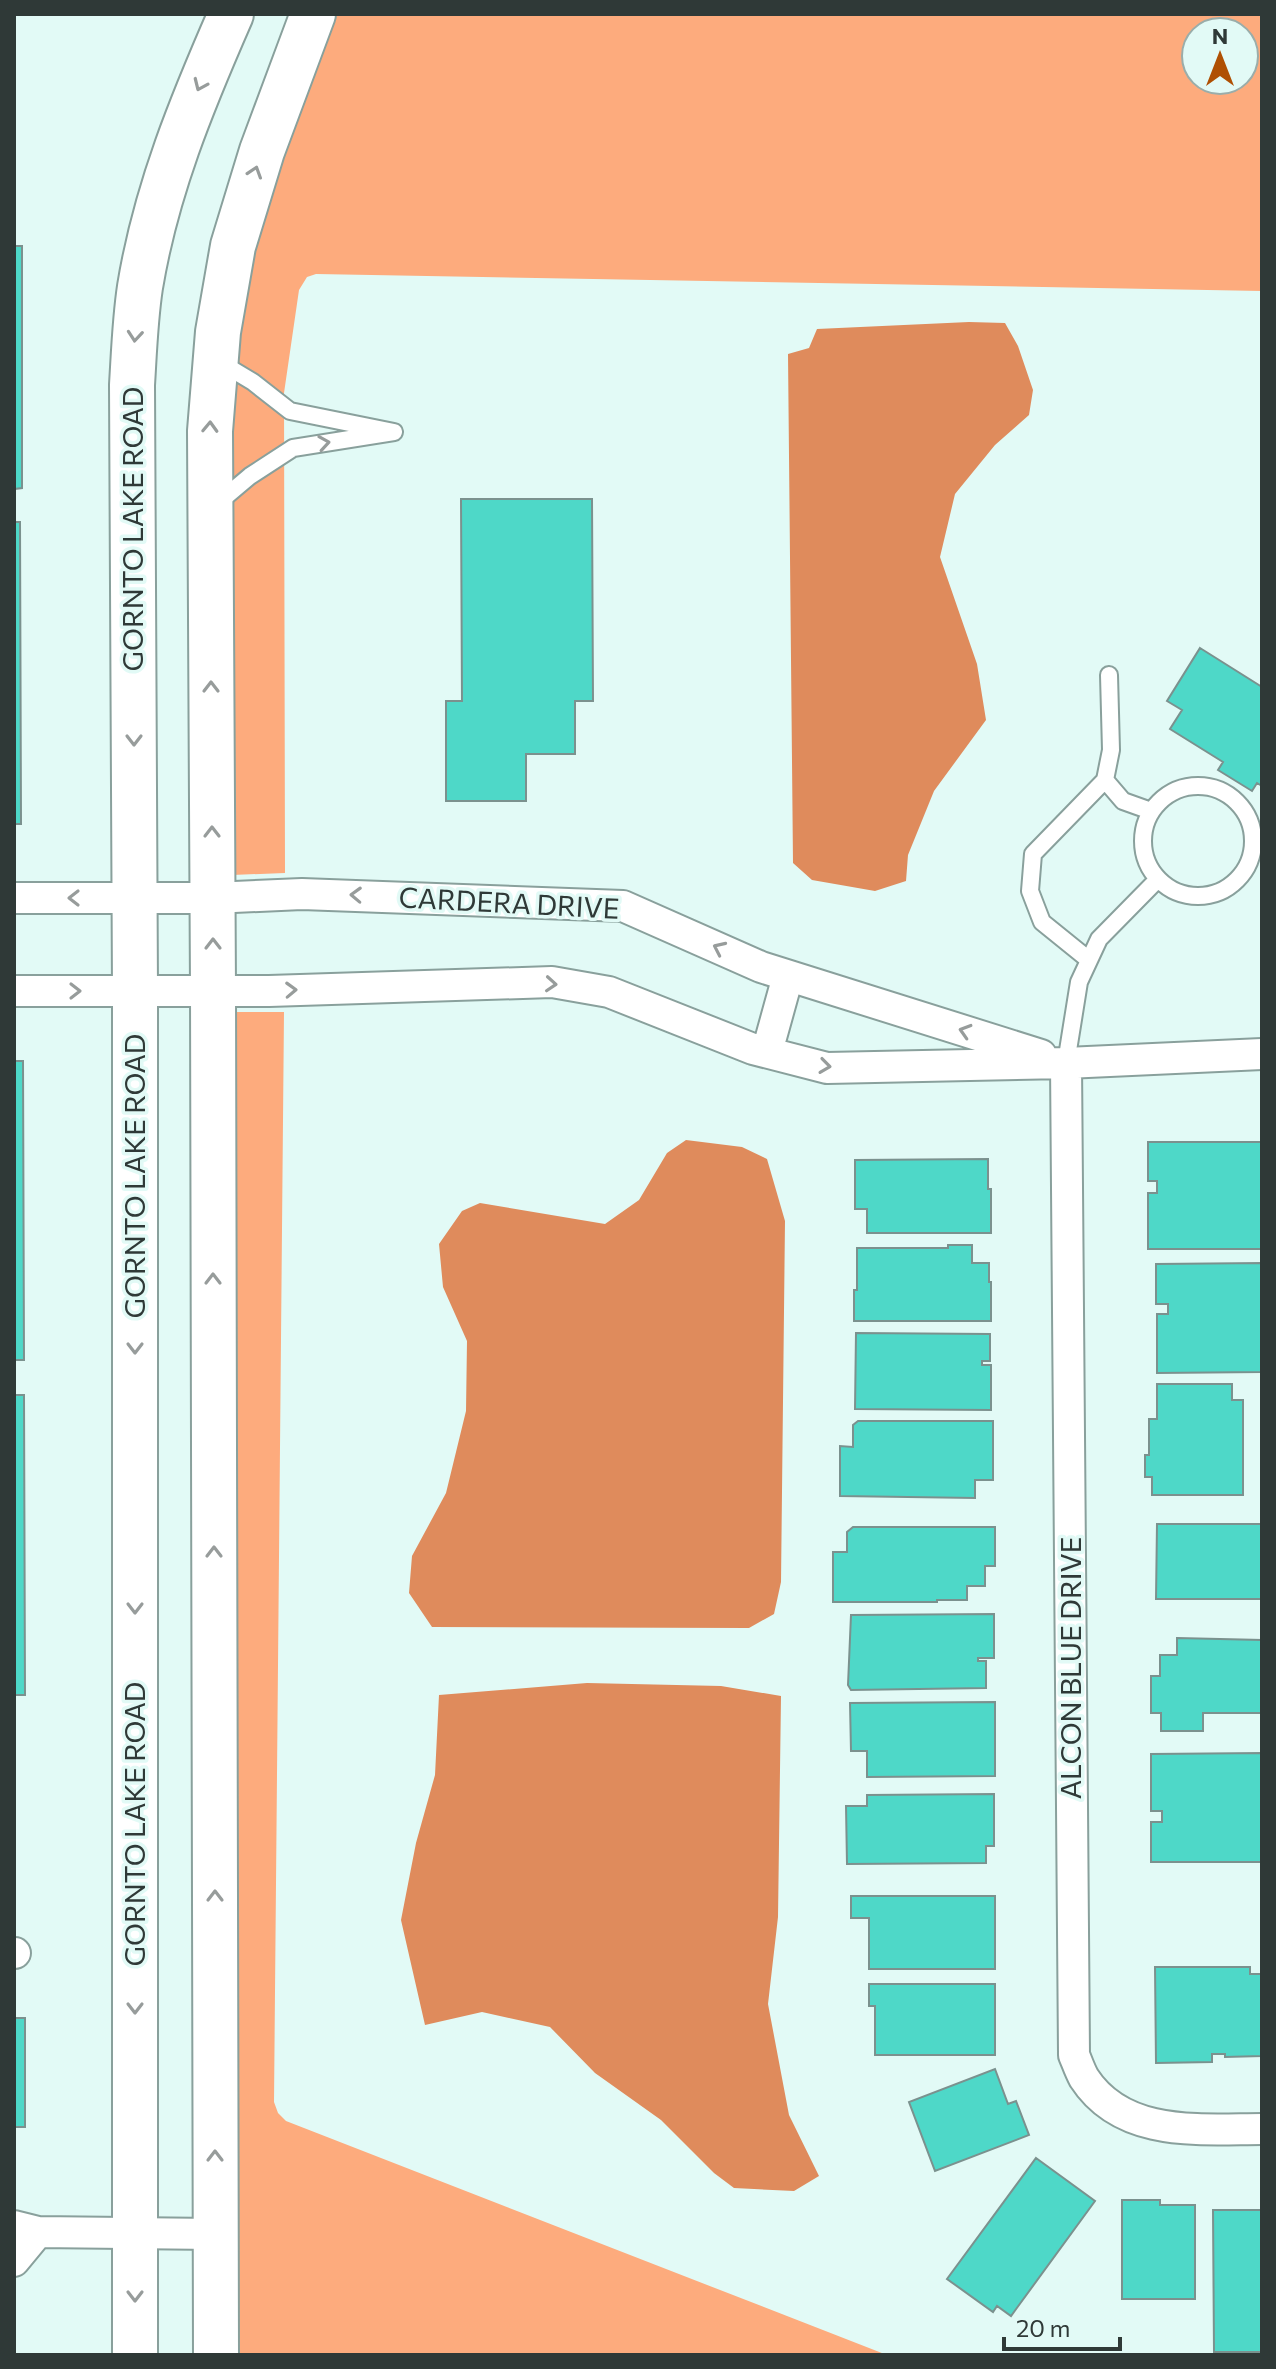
<svg xmlns="http://www.w3.org/2000/svg" width="1276" height="2369" font-family="Commissioner,sans-serif">
  <style>
    .green { fill: #fdab7d; fill-rule: evenodd }
    .water { fill: #df8b5c }
    .building { fill: #4ed8c8; stroke: #7b918e; stroke-width: 2 }
    .lines { fill: none; stroke-linecap: round; stroke-linejoin: round }
    .lane-casing { stroke: #89a09c; stroke-width: 20 }
    .street-casing { stroke: #89a09c; stroke-width: 34 }
    .secondary-casing { stroke: #89a09c; stroke-width: 48 }
    .lane { stroke: #fff; stroke-width: 16 }
    .street { stroke: #fff; stroke-width: 30 }
    .secondary { stroke: #fff; stroke-width: 44 }
    .oneway { stroke: #979c9b }
    .labels { text-anchor: middle; stroke-width: 7; stroke-linejoin: round; paint-order: stroke }
    .street-label { font-size: 28px; fill: #2f3937; stroke: #e2faf6 }
  </style>
  <rect width="100%" height="100%" fill="#e2faf6"/>
  <path class="green" d="M335 14H1262V291L316 274 307 277 299 290 284 393 285 873 232 875 229 432 232 380 253 251 280 160ZM1196 32H1244V80H1196Z
    M233 1012H284L274 2102 278 2113 286 2121 887 2355H236Z"/>
  <path class="water" d="M969 322 1005 323 1018 346 1033 390 1029 415 995 445 955 494 940 557 977 664 986 720 934 791 908 855 906 881 875 891 812 880 793 863 788 354 809 348 817 329Z
    M686 1140 742 1147 767 1159 785 1221 781 1582 774 1614 749 1628 432 1627 409 1593 412 1556 446 1493 466 1411 467 1341 443 1287 439 1244 462 1211 480 1203 605 1224 639 1200 667 1153Z
    M587 1683 721 1686 781 1696 778 1917 768 2004 789 2115 819 2176 794 2191 734 2188 714 2173 661 2120 595 2073 550 2027 482 2012 425 2025 401 1920 416 1843 435 1775 439 1695Z"/>
  <path class="building" d="M14 246H22V488L14 489Z
    M461 499H592L593 701H575V754H526V801H446V701H462Z
    M14 522H20L21 824H14Z
    M1200 648 1262 687V786L1257 783 1252 791 1218 770 1223 762 1170 729 1182 710 1167 701Z
    M14 1061H23L24 1360H14Z
    M1148 1142H1262V1249H1148V1193H1157V1181H1148Z
    M988 1159V1189H991V1233H867V1209H855V1160Z
    M948 1245H972V1263H989V1282H991V1321H854V1290H857V1248H948Z
    M1262 1263V1372L1157 1373V1314H1168V1304H1156V1264Z
    M856 1333 990 1334V1361H982V1365H991V1410L855 1409Z
    M1157 1384H1232V1400H1243V1495H1152V1477H1145V1455H1149V1419H1157Z
    M14 1395H24L25 1695H14Z
    M858 1421H993V1480H975V1498L840 1496V1446L853 1447V1425Z
    M1157 1524H1262V1599H1156Z
    M853 1527H995V1566H985V1586H967V1600H937V1602H833V1552H847V1532Z
    M994 1614V1658H978V1661H986V1688L851 1690 848 1685 851 1615Z
    M1177 1638 1262 1640V1713H1203V1731H1161V1713H1151V1676H1160V1655H1177Z
    M995 1702V1776L867 1777V1751H851L850 1703Z
    M1262 1753V1862H1151V1822H1162V1811H1151V1754Z
    M994 1794V1846H986V1863L847 1864 846 1806H867V1795Z
    M851 1896H995V1969H869V1918H851Z
    M1155 1967H1250V1974H1262V2056L1225 2057V2054H1212V2062L1156 2063Z
    M869 1984H995V2055H875V2006H869Z
    M14 2018H25V2127H14Z
    M995 2069 1008 2104 1016 2101 1029 2135 935 2171 909 2102Z
    M1036 2158 1095 2201 1011 2316 997 2306 993 2312 947 2279Z
    M1122 2200H1160V2205H1195V2299H1122Z
    M1213 2210H1262V2352H1214Z"/>
  <g class="lines">
    <g class="lane-casing">
      <path id="lane" d="M218 503 250 476 293 448 394 432 290 411 253 382 218 361
        M1105 780 1123 801 1151 811
        M1143 841a55 55 0 1 1 110 0a55 55 0 1 1-110 0Z
        M1089 960 1042 922 1030 891 1033 854 1105 780 1111 750 1109 675
        M1066 1063 1079 982 1099 939 1158 879"/>
    </g>
    <g class="street-casing">
      <path id="street" d="M14 898H212L302 894 623 906 761 967 1041 1055
        M14 991H269L552 982 609 992 753 1049 827 1068 1066 1063 1262 1054
        M767 1052 788 976
        M1066 1063 1074 2055C1077 2062 1080 2071 1084 2078 1123 2138 1200 2129 1262 2129
        M14 1953H15
        M14 2226 38 2232 215 2234
        M14 2261 38 2232"/>
    </g>
    <g class="secondary-casing">
      <path id="secondary" d="M135 2355V990L132 385C134 353 135 320 140 287 156 190 192 103 231 14
        M216 2355 213 989 210 431 218 332 233 246 262 151 313 14"/>
    </g>
    <use href="#lane" class="lane"/>
    <use href="#street" class="street"/>
    <use href="#secondary" class="secondary"/>
  </g>
  <defs><path id="oneway-chevron" d="M-2-3.5L2.5 0L-2 3.5" fill="none" stroke-width="1.6" stroke-linecap="round" stroke-linejoin="round" transform="scale(2)"/></defs>
  <g class="oneway">
    <use href="#oneway-chevron" transform="translate(200 85) rotate(114)"/>
    <use href="#oneway-chevron" transform="translate(255 172) rotate(-72)"/>
    <use href="#oneway-chevron" transform="translate(135 336) rotate(95)"/>
    <use href="#oneway-chevron" transform="translate(210 427) rotate(-88)"/>
    <use href="#oneway-chevron" transform="translate(324 443) rotate(-9)"/>
    <use href="#oneway-chevron" transform="translate(211 687) rotate(-90)"/>
    <use href="#oneway-chevron" transform="translate(134 740) rotate(90)"/>
    <use href="#oneway-chevron" transform="translate(212 832) rotate(-90)"/>
    <use href="#oneway-chevron" transform="translate(356 895) rotate(-178)"/>
    <use href="#oneway-chevron" transform="translate(74 898) rotate(180)"/>
    <use href="#oneway-chevron" transform="translate(213 944) rotate(-90)"/>
    <use href="#oneway-chevron" transform="translate(719 948) rotate(-155)"/>
    <use href="#oneway-chevron" transform="translate(551 984) rotate(4)"/>
    <use href="#oneway-chevron" transform="translate(291 990) rotate(-2)"/>
    <use href="#oneway-chevron" transform="translate(75 991)"/>
    <use href="#oneway-chevron" transform="translate(965 1031) rotate(-163)"/>
    <use href="#oneway-chevron" transform="translate(825 1066) rotate(8)"/>
    <use href="#oneway-chevron" transform="translate(213 1279) rotate(-90)"/>
    <use href="#oneway-chevron" transform="translate(135 1348) rotate(90)"/>
    <use href="#oneway-chevron" transform="translate(214 1552) rotate(-90)"/>
    <use href="#oneway-chevron" transform="translate(135 1608) rotate(90)"/>
    <use href="#oneway-chevron" transform="translate(215 1896) rotate(-90)"/>
    <use href="#oneway-chevron" transform="translate(135 2008) rotate(90)"/>
    <use href="#oneway-chevron" transform="translate(215 2156) rotate(-90)"/>
    <use href="#oneway-chevron" transform="translate(135 2296) rotate(90)"/>
  </g>
  <g class="labels">
    <g class="street-label">
      <text transform="translate(133 529) rotate(-90)" y="10">GORNTO LAKE ROAD</text>
      <text transform="translate(509 903) rotate(3)" y="10">CARDERA DRIVE</text>
      <text transform="translate(135 1176) rotate(-90)" y="10">GORNTO LAKE ROAD</text>
      <text transform="translate(1071 1668) rotate(-90)" y="10">ALCON BLUE DRIVE</text>
      <text transform="translate(135 1824) rotate(-90)" y="10">GORNTO LAKE ROAD</text>
    </g>
  </g>
  <rect width="1276" height="2369" fill="none" stroke="#2f3937" stroke-width="32"/>
  <g transform="translate(1220 56)"><circle r="38" fill="#e2faf6" stroke="#9aadaa" stroke-width="2"/>
  <path d="M0-6L14 30L0 20L-14 30Z" fill="#af5003"/>
  <text y="-12" font-size="22" font-weight="bold" text-anchor="middle" fill="#2f3937">N</text>
  </g>
  <path d="M1004 2337v12h116v-12" fill="none" stroke="#2f3937" stroke-width="4"/>
  <text x="1016" y="2337" font-size="24" fill="#2f3937" stroke="#e2faf6" stroke-width="6" paint-order="stroke">20 m</text>
</svg>
